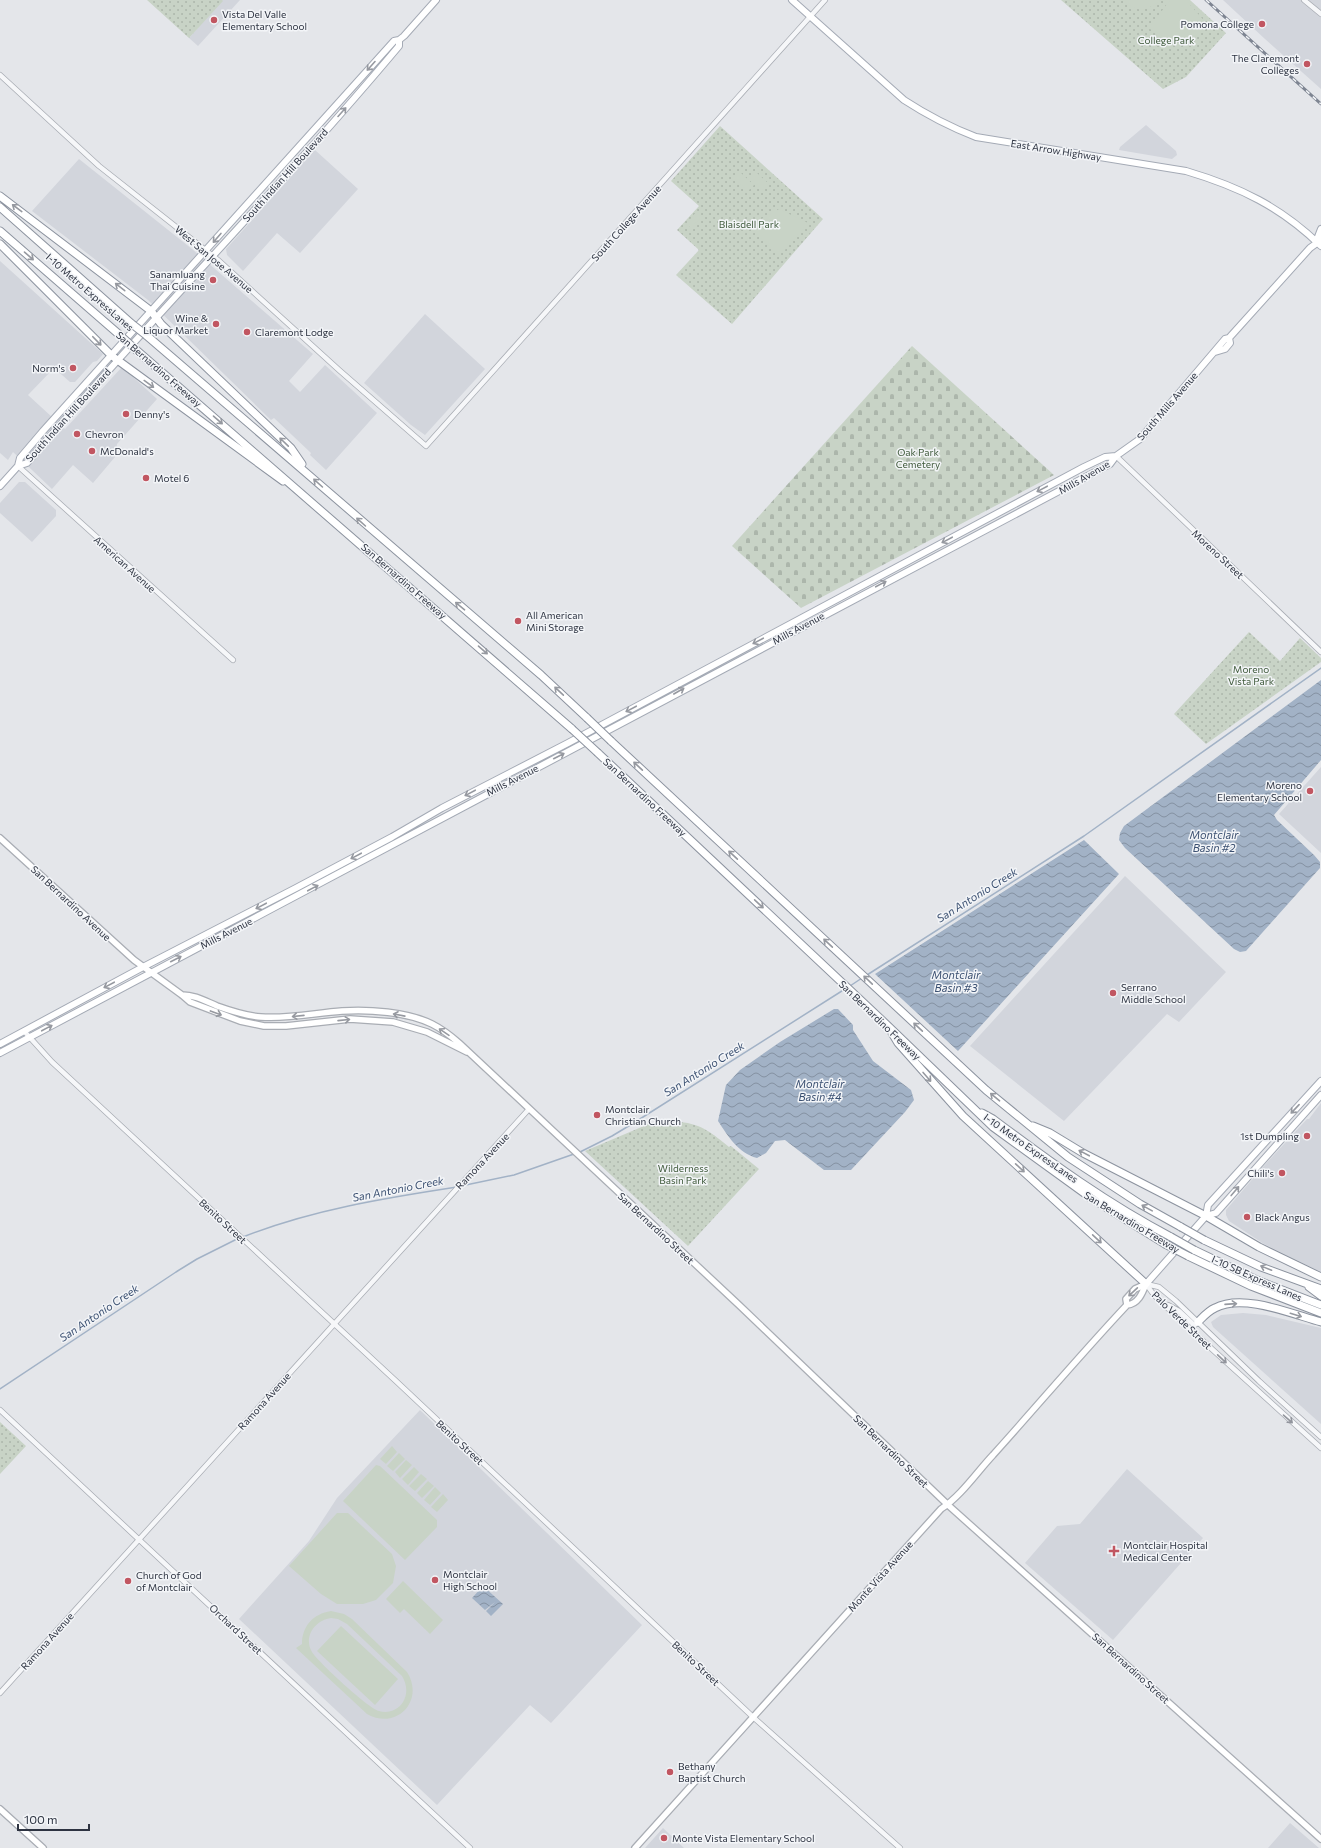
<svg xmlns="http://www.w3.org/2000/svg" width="1321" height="1848" font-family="Commissioner,sans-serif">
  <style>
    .built { fill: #d2d5dc }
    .cemetery { fill: url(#cemetery-stones) }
    .park { fill: url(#park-dots) }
    .pitch { fill: #c8d3c6; fill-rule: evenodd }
    .water { fill: url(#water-waves) }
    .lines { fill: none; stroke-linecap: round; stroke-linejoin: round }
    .stream { stroke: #a2b2c6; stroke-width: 1.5 }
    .tertiary-casing { stroke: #a9adb4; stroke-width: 6 }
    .secondary-casing { stroke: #a9adb4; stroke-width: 8 }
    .primary-casing { stroke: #a4aab5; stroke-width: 8 }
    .motorway-casing { stroke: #8c939f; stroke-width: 9 }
    .tertiary { stroke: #f6f7f9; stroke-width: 4.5 }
    .secondary { stroke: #fff; stroke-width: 5.5 }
    .primary { stroke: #fff; stroke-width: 6 }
    .motorway { stroke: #fff; stroke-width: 7 }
    .rail-casing { stroke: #7e8592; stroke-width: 3 }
    .rail { stroke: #f3f5f8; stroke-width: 1.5; stroke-dasharray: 4.5; stroke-linecap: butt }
    .motorway-bridge-casing { stroke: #8c939f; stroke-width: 9; stroke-linecap: butt }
    .motorway-bridge { stroke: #fff; stroke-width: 7 }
    .oneway { stroke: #9699a0 }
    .oneway2 { stroke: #92959d }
    .poi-dot { fill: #c15661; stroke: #f3f5f8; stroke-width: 1.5 }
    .labels { text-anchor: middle; stroke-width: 3; stroke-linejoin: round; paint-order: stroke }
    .poi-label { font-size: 10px; fill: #2d3341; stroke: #f3f5f8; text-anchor: start }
    .park-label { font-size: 10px; fill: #405b3c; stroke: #f3f5f8 }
    .street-label { font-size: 10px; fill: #2d3341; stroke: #f3f5f8 }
    .water-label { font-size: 11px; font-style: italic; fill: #3b5071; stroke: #f3f5f8 }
  </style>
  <defs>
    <pattern id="cemetery-stones" width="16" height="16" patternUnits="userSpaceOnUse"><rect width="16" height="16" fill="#c8d3c6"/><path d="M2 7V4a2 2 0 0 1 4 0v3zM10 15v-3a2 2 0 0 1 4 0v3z" fill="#acb6ab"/></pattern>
    <pattern id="park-dots" width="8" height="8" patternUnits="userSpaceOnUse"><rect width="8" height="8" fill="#c8d3c6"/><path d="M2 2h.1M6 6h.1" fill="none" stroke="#acb6ab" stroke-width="1.8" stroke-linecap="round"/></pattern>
    <pattern id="water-waves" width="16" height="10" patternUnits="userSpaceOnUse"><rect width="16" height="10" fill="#a2b2c6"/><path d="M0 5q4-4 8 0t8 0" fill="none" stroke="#8491a2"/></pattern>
  </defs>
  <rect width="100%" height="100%" fill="#e4e6ea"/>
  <path class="built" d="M222 0H240L198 46 189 38Z
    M1223 0H1321V89L1265 39Z
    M1146 125 1176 151 1177 155 1172 159 1119 150 1120 147Z
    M315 150 358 189 300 253 277 233 243 271 227 255 226 249Z
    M79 159 192 249 313 354 289 381 300 392 325 365 377 413 326 470 310 455 311 453 274 418 271 420 148 300 32 211Z
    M0 261 103 354 97 361 93 362 75 382H70L54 368 28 395 65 429 122 367 157 399 117 444 115 457 93 483 73 465 52 489 13 452 8 460 0 453Z
    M425 314 485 369 425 435 411 425 364 383Z
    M19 482H25L56 510V516L32 542 0 513V503Z
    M1321 767V853L1279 814Z
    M1125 876 1226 972 1179 1022 1167 1014 1064 1121 970 1046Z
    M1321 1103V1272L1264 1244 1229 1221 1226 1215V1210L1262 1168 1307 1119H1309Z
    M1243 1313 1266 1315 1321 1328V1424L1213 1327 1211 1322 1221 1315Z
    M420 1410 642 1625 551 1723 530 1705 437 1805 239 1619 309 1541 337 1498Z
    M1127 1469 1203 1538 1113 1640 1025 1563 1057 1526 1080 1524Z
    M1290 1823 1319 1848H1268Z
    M663 1828 684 1848H645Z"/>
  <path class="cemetery" d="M912 346 1054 475 801 608 732 546Z"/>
  <path class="park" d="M147 0H222L223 1 189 38Z
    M1061 0H1190L1226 33 1186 77 1163 89Z
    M720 126 823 219 732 324 676 275 699 250 677 230 699 206 671 181Z
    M1249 632 1280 661 1300 638 1321 658V662L1206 744 1174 714Z
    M680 1122C702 1124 713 1134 729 1147L731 1146 759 1169 688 1246 585 1151 651 1123Z
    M0 1422 26 1446 0 1474Z"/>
  <path class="pitch" d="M1122 0H1161C1145 12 1138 13 1122 0Z
    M1170 0H1186L1207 24 1193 39 1167 44 1149 28Z
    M756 172 769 184 763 190 750 178Z
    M741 173 754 185 748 191 735 179Z
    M779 209 808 223 784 251H773L749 226Z
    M697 211 702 216 691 228 686 224Z
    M392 1446 397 1452 386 1464 380 1459Z
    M399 1453 405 1459 393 1471 387 1466Z
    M406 1460 412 1465 400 1478 395 1472Z
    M376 1465 380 1466 437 1520V1527L405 1560 343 1501Z
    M414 1467 419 1472 408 1485 402 1479Z
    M421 1474 427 1479 415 1491 409 1486Z
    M428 1481 434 1486 422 1498 417 1493Z
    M435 1487 441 1493 430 1505 424 1500Z
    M443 1494 448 1500 437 1512 431 1507Z
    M337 1513H348L392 1554 396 1566 393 1583 376 1600 363 1604H337L321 1594 289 1566Z
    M403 1581 443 1620 430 1634 404 1609 400 1613 386 1599Z
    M331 1611 344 1614 352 1619 407 1672C425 1700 397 1731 367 1714L296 1648 302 1644C302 1626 313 1614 331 1611ZM331 1618 338 1619 347 1624 402 1676C407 1684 408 1694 403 1702 398 1710 388 1714 379 1711 369 1709 317 1661 312 1652 303 1637 315 1620 331 1618Z
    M341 1626 398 1679 375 1705 317 1651Z"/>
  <path class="water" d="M1321 680V760L1274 815 1277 820 1314 855 1320 862V868L1246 951 1240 952 1234 949 1125 848 1119 840 1120 833 1124 826Z
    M1084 840 1119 874 958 1051 875 974Z
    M834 1009H838L853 1025V1030L873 1061 911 1090 914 1100 905 1112 851 1170H824L785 1140 775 1141 766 1153 757 1158C738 1153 728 1136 718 1121L726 1085 740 1070 780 1042Z
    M483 1586 503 1604 491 1616 486 1611 495 1602 485 1610 472 1598Z"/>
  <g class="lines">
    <path class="stream" d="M867 975 1084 836 1321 668
      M850 986 862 978
      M578 1153 612 1136 632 1124 845 989
      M461 1186 514 1175 574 1154
      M243 1237C311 1210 385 1198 457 1187
      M0 1389 176 1272 197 1259 239 1238"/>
    <g class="tertiary-casing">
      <path id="tertiary" d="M1304 0 1321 14
        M0 75 99 166 218 260 339 370 426 446 825 0
        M1116 456 1321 652
        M18 466 233 660
        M24 1031 52 1062 397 1382 753 1717 900 1848
        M1146 1284 1154 1295 1192 1331 1321 1448
        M1146 1284 1159 1287 1176 1301 1259 1381 1321 1437
        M1168 1305 1179 1311 1193 1324 1195 1325 1198 1322
        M0 1410 470 1848
        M0 1693 529 1109"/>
    </g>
    <g class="secondary-casing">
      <path id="secondary" d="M0 838 134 960 182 995 190 1002 240 1021 264 1026H286L350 1019 393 1022 427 1032 467 1052
        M182 995C195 995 205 1001 217 1006 231 1011 246 1016 261 1017 288 1019 315 1013 342 1011 368 1009 408 1012 432 1024 442 1029 451 1036 459 1043L739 1305 948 1505 1321 1839
        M1127 1305 1126 1299 1135 1289 1146 1284
        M0 1809 43 1848
        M635 1848 941 1509C961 1496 977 1472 993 1455 1038 1405 1081 1354 1127 1305 1138 1304 1142 1294 1146 1284"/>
    </g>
    <g class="primary-casing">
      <path id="primary" d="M792 0 904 100C927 115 950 127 976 137L1186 171C1240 187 1281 207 1321 246
        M1316 242 1321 229
        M1215 352 1225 349 1230 343 1229 338
        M18 466 27 463C148 322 279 189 399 46V40
        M0 486 18 466 20 458 43 431 394 41 399 40 404 36 436 0
        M0 1044 143 967 296 888 392 837 442 808 568 743 1084 467 1105 457 1116 456
        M0 1053C370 857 739 660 1110 464L1116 456 1140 439 1225 339 1229 338 1310 248 1321 240
        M1206 1216 1208 1205 1321 1081
        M1146 1284 1206 1216 1216 1213 1321 1095"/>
    </g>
    <g class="motorway-casing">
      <path id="motorway" d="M0 196 151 311 161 324 291 448 302 464
        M0 207 132 324
        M0 231 122 337
        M0 244 112 356 283 481
        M146 335 541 675 587 718
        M135 349 572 729
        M611 741 986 1090 1068 1157 1140 1204 1181 1227
        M598 753 886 1024 993 1127 1091 1198 1165 1244
        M892 1033 898 1043 963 1116 1146 1284
        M982 1113 993 1119C1050 1162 1108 1204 1171 1237
        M1033 1126 1050 1133 1083 1153 1206 1216 1259 1247 1321 1277
        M1204 1240 1261 1267 1321 1289
        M1194 1250 1259 1281 1321 1305
        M1188 1256 1251 1286 1321 1313
        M1309 1287 1321 1296
        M1198 1322C1203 1317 1208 1311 1215 1308 1243 1293 1292 1314 1321 1322"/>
    </g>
    <use href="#tertiary" class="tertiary"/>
    <use href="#secondary" class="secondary"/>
    <use href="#primary" class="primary"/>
    <use href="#motorway" class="motorway"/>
    <g class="rail-casing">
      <path id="rail" d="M1206 0 1321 104"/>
    </g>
    <use href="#rail" class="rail"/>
    <g class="motorway-bridge-casing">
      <path id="motorway-bridge" d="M132 324 146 335
        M122 337 135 349
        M587 718 611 741
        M572 729 598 753
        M1181 1227 1204 1240
        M1171 1237 1194 1250
        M1165 1244 1188 1256"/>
    </g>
    <use href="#motorway-bridge" class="motorway-bridge"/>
  </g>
  <defs><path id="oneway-shaft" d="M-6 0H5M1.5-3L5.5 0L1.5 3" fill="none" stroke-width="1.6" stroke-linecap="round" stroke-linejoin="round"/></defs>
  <g class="oneway">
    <use href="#oneway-shaft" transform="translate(371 66) rotate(132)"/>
    <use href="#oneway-shaft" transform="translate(342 112) rotate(-48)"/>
    <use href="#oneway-shaft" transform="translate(17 208) rotate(-143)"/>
    <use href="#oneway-shaft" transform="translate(217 238) rotate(131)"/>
    <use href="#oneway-shaft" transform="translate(29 256) rotate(41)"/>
    <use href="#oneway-shaft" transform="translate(120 287) rotate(-142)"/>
    <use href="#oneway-shaft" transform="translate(97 341) rotate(46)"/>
    <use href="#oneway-shaft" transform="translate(149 384) rotate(36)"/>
    <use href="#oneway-shaft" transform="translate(218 420) rotate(41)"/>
    <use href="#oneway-shaft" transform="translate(284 442) rotate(-136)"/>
    <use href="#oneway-shaft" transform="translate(318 483) rotate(-138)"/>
    <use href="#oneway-shaft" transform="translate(1042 489) rotate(152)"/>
    <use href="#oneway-shaft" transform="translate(361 522) rotate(-138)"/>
    <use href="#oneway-shaft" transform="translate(947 540) rotate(152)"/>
    <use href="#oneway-shaft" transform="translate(881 584) rotate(-28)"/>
    <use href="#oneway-shaft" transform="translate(460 606) rotate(-140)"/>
    <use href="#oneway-shaft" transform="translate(758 641) rotate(152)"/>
    <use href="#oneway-shaft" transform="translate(483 650) rotate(41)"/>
    <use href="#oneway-shaft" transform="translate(559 691) rotate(-137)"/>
    <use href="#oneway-shaft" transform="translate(679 691) rotate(-30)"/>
    <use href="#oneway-shaft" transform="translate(631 709) rotate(152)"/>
    <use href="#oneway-shaft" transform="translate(559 756) rotate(-27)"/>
    <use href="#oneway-shaft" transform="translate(638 766) rotate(-137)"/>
    <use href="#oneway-shaft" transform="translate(470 793) rotate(152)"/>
    <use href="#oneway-shaft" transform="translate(733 855) rotate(-137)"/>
    <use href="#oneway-shaft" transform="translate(356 856) rotate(152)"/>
    <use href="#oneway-shaft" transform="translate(313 888) rotate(-28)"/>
    <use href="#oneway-shaft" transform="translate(759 904) rotate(43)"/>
    <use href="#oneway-shaft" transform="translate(261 906) rotate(152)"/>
    <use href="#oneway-shaft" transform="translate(828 943) rotate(-137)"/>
    <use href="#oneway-shaft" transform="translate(176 959) rotate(-27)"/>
    <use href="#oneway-shaft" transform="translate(868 980) rotate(-136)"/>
    <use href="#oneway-shaft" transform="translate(109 985) rotate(152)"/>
    <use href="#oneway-shaft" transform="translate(216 1013) rotate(20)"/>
    <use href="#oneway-shaft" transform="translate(399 1015) rotate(-169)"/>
    <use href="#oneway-shaft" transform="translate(298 1016) rotate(174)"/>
    <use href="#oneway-shaft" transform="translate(344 1020) rotate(-6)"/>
    <use href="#oneway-shaft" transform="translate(918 1027) rotate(-137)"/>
    <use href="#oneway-shaft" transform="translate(47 1028) rotate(-28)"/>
    <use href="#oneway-shaft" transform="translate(444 1032) rotate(-146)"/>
    <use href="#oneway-shaft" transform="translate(927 1077) rotate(49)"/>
    <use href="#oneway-shaft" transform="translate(995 1097) rotate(-140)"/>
    <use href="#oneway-shaft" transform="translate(1295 1109) rotate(133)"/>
    <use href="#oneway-shaft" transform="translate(1084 1153) rotate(-152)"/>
    <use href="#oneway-shaft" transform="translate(1020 1168) rotate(43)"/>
    <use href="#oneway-shaft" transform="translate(1235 1191) rotate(-50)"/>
    <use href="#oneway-shaft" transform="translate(1147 1208) rotate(-151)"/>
    <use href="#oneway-shaft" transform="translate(1097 1239) rotate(43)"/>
    <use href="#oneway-shaft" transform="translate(1266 1268) rotate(-158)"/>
    <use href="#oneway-shaft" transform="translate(1133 1292) rotate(137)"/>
    <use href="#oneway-shaft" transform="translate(1231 1304) rotate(-4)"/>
    <use href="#oneway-shaft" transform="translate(1296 1315) rotate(17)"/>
  </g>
  <g class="oneway2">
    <use href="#oneway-shaft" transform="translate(1222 1359) rotate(43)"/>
    <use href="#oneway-shaft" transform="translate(1288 1419) rotate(41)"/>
  </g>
  <g class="poi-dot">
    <circle cx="214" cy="20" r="4"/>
    <circle cx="1262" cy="24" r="4"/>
    <circle cx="1307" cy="64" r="4"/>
    <circle cx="213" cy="280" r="4"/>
    <circle cx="216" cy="324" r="4"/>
    <circle cx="247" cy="332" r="4"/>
    <circle cx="73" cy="368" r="4"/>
    <circle cx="126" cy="414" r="4"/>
    <circle cx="77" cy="434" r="4"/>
    <circle cx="92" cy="451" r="4"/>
    <circle cx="146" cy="478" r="4"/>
    <circle cx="518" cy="621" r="4"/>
    <circle cx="1310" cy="791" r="4"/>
    <circle cx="1113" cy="993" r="4"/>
    <circle cx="597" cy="1115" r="4"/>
    <circle cx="1307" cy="1136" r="4"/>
    <circle cx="1282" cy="1173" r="4"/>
    <circle cx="1247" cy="1217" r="4"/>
    <path d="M1112 1545h4v4h4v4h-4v4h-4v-4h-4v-4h4z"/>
    <circle cx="435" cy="1580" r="4"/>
    <circle cx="128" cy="1581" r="4"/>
    <circle cx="670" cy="1772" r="4"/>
    <circle cx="664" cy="1838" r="4"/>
  </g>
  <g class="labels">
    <g class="poi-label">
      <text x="222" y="18">Vista Del Valle<tspan x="222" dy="12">Elementary School</tspan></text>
      <text x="1254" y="28" text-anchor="end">Pomona College</text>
      <text x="1299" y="62" text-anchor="end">The Claremont<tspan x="1299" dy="12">Colleges</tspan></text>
      <text x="205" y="278" text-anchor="end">Sanamluang<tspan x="205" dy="12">Thai Cuisine</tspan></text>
      <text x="208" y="322" text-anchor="end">Wine &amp;<tspan x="208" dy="12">Liquor Market</tspan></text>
      <text x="255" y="336">Claremont Lodge</text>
      <text x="65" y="372" text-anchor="end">Norm's</text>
      <text x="134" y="418">Denny's</text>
      <text x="85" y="438">Chevron</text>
      <text x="100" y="455">McDonald's</text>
      <text x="154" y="482">Motel 6</text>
      <text x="526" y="619">All American<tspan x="526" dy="12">Mini Storage</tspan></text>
      <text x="1302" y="789" text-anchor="end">Moreno<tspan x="1302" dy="12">Elementary School</tspan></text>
      <text x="1121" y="991">Serrano<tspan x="1121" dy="12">Middle School</tspan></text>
      <text x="605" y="1113">Montclair<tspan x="605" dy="12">Christian Church</tspan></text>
      <text x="1299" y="1140" text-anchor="end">1st Dumpling</text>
      <text x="1274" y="1177" text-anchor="end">Chili's</text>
      <text x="1255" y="1221">Black Angus</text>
      <text x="1123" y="1549">Montclair Hospital<tspan x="1123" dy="12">Medical Center</tspan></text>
      <text x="443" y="1578">Montclair<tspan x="443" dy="12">High School</tspan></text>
      <text x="136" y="1579">Church of God<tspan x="136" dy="12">of Montclair</tspan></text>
      <text x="678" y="1770">Bethany<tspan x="678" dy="12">Baptist Church</tspan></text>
      <text x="672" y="1842">Monte Vista Elementary School</text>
    </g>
    <g class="park-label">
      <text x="1166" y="44">College Park</text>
      <text x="749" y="228">Blaisdell Park</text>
      <text x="918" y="456">Oak Park<tspan x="918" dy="12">Cemetery</tspan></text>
      <text x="1251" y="673">Moreno<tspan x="1251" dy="12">Vista Park</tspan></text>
      <text x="683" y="1172">Wilderness<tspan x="683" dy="12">Basin Park</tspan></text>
    </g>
    <g class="street-label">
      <text transform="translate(1056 150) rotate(9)" y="4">East Arrow Highway</text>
      <text transform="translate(285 175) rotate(-48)" y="4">South Indian Hill Boulevard</text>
      <text transform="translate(626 223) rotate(-48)" y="4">South College Avenue</text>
      <text transform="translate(214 259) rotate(40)" y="4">West San Jose Avenue</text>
      <text transform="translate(90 292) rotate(41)" y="4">I-10 Metro ExpressLanes</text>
      <text transform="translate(159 369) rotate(41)" y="4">San Bernardino Freeway</text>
      <text transform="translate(1167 406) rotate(-49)" y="4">South Mills Avenue</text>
      <text transform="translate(68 415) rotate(-48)" y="4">South Indian Hill Boulevard</text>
      <text transform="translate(1084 477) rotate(-30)" y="4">Mills Avenue</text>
      <text transform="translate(1218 554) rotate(43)" y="4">Moreno Street</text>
      <text transform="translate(125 564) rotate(42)" y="4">American Avenue</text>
      <text transform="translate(404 581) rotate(41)" y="4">San Bernardino Freeway</text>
      <text transform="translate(798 628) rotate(-28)" y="4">Mills Avenue</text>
      <text transform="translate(512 780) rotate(-27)" y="4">Mills Avenue</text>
      <text transform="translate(645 797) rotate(43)" y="4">San Bernardino Freeway</text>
      <text transform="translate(71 903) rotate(43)" y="4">San Bernardino Avenue</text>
      <text transform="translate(226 933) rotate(-27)" y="4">Mills Avenue</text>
      <text transform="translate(880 1020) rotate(44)" y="4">San Bernardino Freeway</text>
      <text transform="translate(1031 1148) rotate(35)" y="4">I-10 Metro ExpressLanes</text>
      <text transform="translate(482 1161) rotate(-47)" y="4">Ramona Avenue</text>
      <text transform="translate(223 1221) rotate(43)" y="4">Benito Street</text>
      <text transform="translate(1132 1222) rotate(31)" y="4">San Bernardino Freeway</text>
      <text transform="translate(656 1228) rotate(43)" y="4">San Bernardino Street</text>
      <text transform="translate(1257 1278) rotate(24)" y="4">I-10 SB Express Lanes</text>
      <text transform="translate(1182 1320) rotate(44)" y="4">Palo Verde Street</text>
      <text transform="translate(264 1401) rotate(-48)" y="4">Ramona Avenue</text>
      <text transform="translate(460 1442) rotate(43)" y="4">Benito Street</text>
      <text transform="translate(891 1451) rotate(44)" y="4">San Bernardino Street</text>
      <text transform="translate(880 1576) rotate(-48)" y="4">Monte Vista Avenue</text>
      <text transform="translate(236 1629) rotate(43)" y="4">Orchard Street</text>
      <text transform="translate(47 1641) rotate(-48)" y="4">Ramona Avenue</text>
      <text transform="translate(696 1663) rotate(43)" y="4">Benito Street</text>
      <text transform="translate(1131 1668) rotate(42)" y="4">San Bernardino Street</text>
    </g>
    <g class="water-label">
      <text x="1214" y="839">Montclair<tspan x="1214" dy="13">Basin #2</tspan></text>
      <text transform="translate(977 895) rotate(-32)" y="4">San Antonio Creek</text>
      <text x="956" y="979">Montclair<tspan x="956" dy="13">Basin #3</tspan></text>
      <text transform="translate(704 1069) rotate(-32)" y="4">San Antonio Creek</text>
      <text x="820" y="1088">Montclair<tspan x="820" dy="13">Basin #4</tspan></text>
      <text transform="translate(398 1189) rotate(-11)" y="4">San Antonio Creek</text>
      <text transform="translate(99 1313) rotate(-34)" y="4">San Antonio Creek</text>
    </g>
  </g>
  <path d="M18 1824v6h71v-6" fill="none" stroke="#2d3341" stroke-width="2"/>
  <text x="24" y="1824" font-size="12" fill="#2d3341" stroke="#f3f5f8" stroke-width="3" paint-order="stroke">100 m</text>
</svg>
